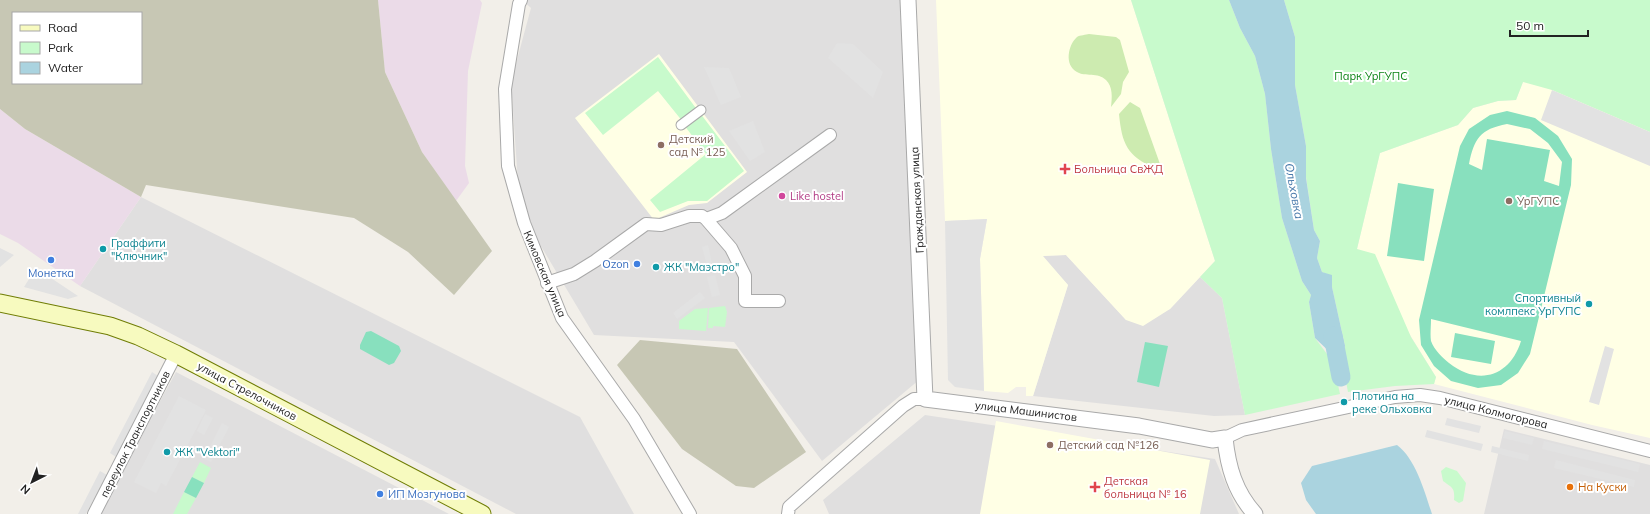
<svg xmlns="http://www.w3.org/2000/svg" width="1650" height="514" font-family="Mulish,sans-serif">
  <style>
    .residential { fill: #e0dfdf }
    .industrial { fill: #ebdbe8 }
    .education { fill: #ffffe5 }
    .construction { fill: #c7c7b4; fill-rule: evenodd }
    .grass { fill: #cdebb0 }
    .park { fill: #c8facc }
    .pitch { fill: #88e0be; fill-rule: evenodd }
    .parking { fill: #e2e2e2 }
    .water { fill: #aad3df }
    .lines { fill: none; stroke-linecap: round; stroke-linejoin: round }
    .river { stroke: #aad3df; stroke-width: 19 }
    .pedestrian-casing { stroke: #a9a9a9; stroke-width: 11 }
    .minor-casing { stroke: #a9a9a9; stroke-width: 14 }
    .tertiary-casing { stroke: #a9a9a9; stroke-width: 17 }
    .secondary-casing { stroke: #707d05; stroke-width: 19 }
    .pedestrian { stroke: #fff; stroke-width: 9 }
    .minor { stroke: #fff; stroke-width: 12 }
    .tertiary { stroke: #fff; stroke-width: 15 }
    .secondary { stroke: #f7fabf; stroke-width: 17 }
    .education-dot { fill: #8d6e63; stroke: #fff; stroke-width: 1.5 }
    .health-dot { fill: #e0444e; stroke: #fff; stroke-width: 1.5 }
    .hotel-dot { fill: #d1479c; stroke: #fff; stroke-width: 1.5 }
    .culture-dot { fill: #0f9aa8; stroke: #fff; stroke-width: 1.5 }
    .shop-dot { fill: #3f7fe0; stroke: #fff; stroke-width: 1.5 }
    .food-dot { fill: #e8710a; stroke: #fff; stroke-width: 1.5 }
    .labels { text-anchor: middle; stroke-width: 4; stroke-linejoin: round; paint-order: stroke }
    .park-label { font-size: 11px; fill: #0c8416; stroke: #fff }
    .education-label { font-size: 11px; fill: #785e54; stroke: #fff; text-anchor: start }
    .health-label { font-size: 11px; fill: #be3a42; stroke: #fff; text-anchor: start }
    .hotel-label { font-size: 11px; fill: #b23c85; stroke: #fff; text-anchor: start }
    .street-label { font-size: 11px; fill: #222; stroke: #fff }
    .culture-label { font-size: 11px; fill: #0d838f; stroke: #fff; text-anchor: start }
    .shop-label { font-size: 11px; fill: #366cbe; stroke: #fff; text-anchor: end }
    .food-label { font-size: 11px; fill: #c56008; stroke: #fff; text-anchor: start }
    .water-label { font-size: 12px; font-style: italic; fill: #4a7aab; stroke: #fff }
  </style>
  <rect width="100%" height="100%" fill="#f2efe9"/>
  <path class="residential" d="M522 0H900L919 380 822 461 734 342 594 335 520 211 511 82 531 8Z
    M141 197 580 417 634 514H516L80 286Z
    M1066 255 1126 320 1170 309 1200 277 1222 298 1245 415 1214 416 1033 396 1068 285 1042 256Z
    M176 372 449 514H98Z
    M925 415 1215 459 1239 514H829L823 500Z
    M1504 429 1650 465V514H1484Z"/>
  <path class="industrial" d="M378 0H480L482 3 468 71 465 166 469 183 456 201 422 152 385 72Z
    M0 109 25 129 141 197 80 286 18 243 0 234Z"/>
  <path class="education" d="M936 0H1131L1215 261 1170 309 1143 326 1126 320 1066 255 1043 256 1068 285 1033 396H1026V387H1016L1008 393 984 391 980 259 987 219 945 221Z
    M659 54 747 172 707 203 689 205 654 220 575 118Z
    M1650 57V438L1592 425 1434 384 1436 377 1357 249 1380 153 1458 125 1473 108 1498 101 1516 100 1523 82Z
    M996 421 1210 460 1200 514H980Z"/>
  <path class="construction" d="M0 0H378L385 72 422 152 492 251 454 295 408 252 354 218 146 185 141 197 25 129 0 109ZM13 13H141V83H13Z
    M640 340 737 349 806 452 754 488 736 486 682 449 617 365Z"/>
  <path class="grass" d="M1089 34 1116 37 1120 40 1129 72 1123 82 1121 94 1111 107C1112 97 1113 87 1106 80 1098 72 1085 77 1077 72 1064 65 1068 45 1077 37 1080 35 1086 35 1089 34Z
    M1130 102 1140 108 1160 164 1155 168C1127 156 1122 144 1119 114Z"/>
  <path class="park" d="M1131 0H1229L1240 28 1255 56 1265 94 1271 149 1282 218 1302 281 1311 295 1309 302 1315 338 1333 362 1340 394 1245 415 1222 298 1200 277 1215 261Z
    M1284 0H1650V132L1552 90 1523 82 1516 100 1498 101 1473 108 1458 125 1380 153 1357 249 1375 254 1411 337 1436 377 1434 384 1395 386 1348 392 1342 361 1345 346 1332 287V276L1322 272 1317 258 1320 241 1314 230 1306 177V146L1295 85V37Z
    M658 57 698 111 683 122 658 91 603 135 585 113Z
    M700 113 744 171 707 201H688L660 212 650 200 706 154 684 125Z
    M725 306 727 312 725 327 713 326V328H708L709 308Z
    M708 308 706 331 679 329V321L695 309Z
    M200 462 211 468 204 483 192 477Z
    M1446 467 1457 471 1466 483 1463 501 1459 503 1454 500C1455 487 1452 488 1443 481L1441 471Z
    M184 492 196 498 187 514H173Z"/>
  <path class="pitch" d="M1507 111 1535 118 1558 136 1572 159 1571 185 1530 354 1518 373 1501 385 1478 388 1451 381 1434 366 1421 345 1419 320 1460 146 1469 129 1490 115ZM1507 124 1530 129 1548 143 1562 162 1559 186 1544 181 1550 150 1487 139 1482 170 1469 164C1474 139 1480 129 1507 124ZM1431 320V319L1521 341C1510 377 1478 386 1449 363 1443 358 1434 350 1431 341 1430 335 1431 326 1431 320Z
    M1398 183 1434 189 1424 261 1387 256Z
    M371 331 399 346 401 351 394 363 389 365 360 349V345L366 332Z
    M1455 333 1495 341 1491 364 1451 357Z
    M1145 342 1168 346 1159 387 1137 382Z
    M192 477 204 483 196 498 184 492Z"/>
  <path class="parking" d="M837 43 853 44 883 72 873 98 828 58Z
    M704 67 729 68 741 97 721 105Z
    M1552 90 1650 132V166L1541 120Z
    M753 121 765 152 750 161 729 131Z
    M987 219 980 259 984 391 955 387 948 380 945 221Z
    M708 245 713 268 708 269 702 247Z
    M0 248 14 255 0 267Z
    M36 268 78 296 68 299 24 287Z
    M715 275 720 295 712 297 707 277Z
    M700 292 705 298 677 319 673 313Z
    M1605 346 1614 349 1599 405 1589 402Z
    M152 372 158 376 116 457 110 453Z
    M179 396 206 410 166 486 161 483 156 493 134 482Z
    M205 414 213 418 204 435 197 431Z
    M1447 418 1481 426 1479 433 1445 425Z
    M222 423 229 427 211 462 204 459Z
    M1427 430 1483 444 1481 451 1425 437Z
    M1505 431 1534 438 1532 445 1503 438Z
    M1544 441 1640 464 1638 472 1542 449Z
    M1492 446 1529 455 1528 461 1491 452Z
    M1556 460 1635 480 1634 487 1554 468Z
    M100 471 107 475 86 514H78Z"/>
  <path class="water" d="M1229 0H1284L1295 37V85L1306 146V178L1314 230 1320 241 1317 258 1322 272 1332 275V287L1345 346 1338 360 1315 338 1309 302 1311 295 1302 281 1282 218 1271 149 1265 94 1255 56 1240 28Z
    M1397 445C1416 459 1425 493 1432 514H1316L1306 500 1301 483 1312 466Z"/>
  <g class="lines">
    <path class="river" d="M1333 336 1341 377"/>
    <g class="pedestrian-casing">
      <path id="pedestrian" d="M681 125 701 110"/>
    </g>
    <g class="minor-casing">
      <path id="minor" d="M521 0 519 4 505 89 508 166 524 223 562 318 634 419 690 514
        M706 219 731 248 745 276V301H779
        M547 283 574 274 595 261 646 224 661 225 689 216H702L706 219 722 213 830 135
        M1225 438 1242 430 1395 397 1420 395 1440 398 1650 451
        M94 514 176 354
        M788 514 789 507 903 406 914 399H925"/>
    </g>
    <g class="tertiary-casing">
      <path id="tertiary" d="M908 0 925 399 1139 426 1212 440 1225 438C1228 467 1235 492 1255 514"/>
    </g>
    <g class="secondary-casing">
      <path id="secondary" d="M0 303 110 326 138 336 176 354 482 514"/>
    </g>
    <use href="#pedestrian" class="pedestrian"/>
    <use href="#minor" class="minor"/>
    <use href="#tertiary" class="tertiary"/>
    <use href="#secondary" class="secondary"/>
  </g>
  <g class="education-dot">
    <circle cx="661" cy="145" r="4"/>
    <circle cx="1509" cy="201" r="4"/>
    <circle cx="1050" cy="445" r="4"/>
  </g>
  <g class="health-dot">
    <path d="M1063 163h4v4h4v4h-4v4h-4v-4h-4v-4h4z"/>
    <path d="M1093 481h4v4h4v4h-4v4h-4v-4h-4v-4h4z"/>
  </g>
  <circle class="hotel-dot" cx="782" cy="196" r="4"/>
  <g class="culture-dot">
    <circle cx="103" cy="249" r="4"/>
    <circle cx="656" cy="267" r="4"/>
    <circle cx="1589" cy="304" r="4"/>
    <circle cx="1344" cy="402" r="4"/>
    <circle cx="167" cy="452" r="4"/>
  </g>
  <g class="shop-dot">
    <circle cx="51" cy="260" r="4"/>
    <circle cx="637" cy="264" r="4"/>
    <circle cx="380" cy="494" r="4"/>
  </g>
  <circle class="food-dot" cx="1570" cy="487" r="4"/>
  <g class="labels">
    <g class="park-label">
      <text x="1371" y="80">Парк УрГУПС</text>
    </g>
    <g class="education-label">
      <text x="669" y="143">Детский<tspan x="669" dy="13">сад № 125</tspan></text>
      <text x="1517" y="205">УрГУПС</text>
      <text x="1058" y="449">Детский сад №126</text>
    </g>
    <g class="health-label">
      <text x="1074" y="173">Больница СвЖД</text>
      <text x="1104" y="485">Детская<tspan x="1104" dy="13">больница № 16</tspan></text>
    </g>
    <g class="hotel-label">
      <text x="790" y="200">Like hostel</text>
    </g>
    <g class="street-label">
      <text transform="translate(917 200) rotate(-93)" y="4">Гражданская улица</text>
      <text transform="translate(545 274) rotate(67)" y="4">Кимовская улица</text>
      <text transform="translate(247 391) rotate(28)" y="4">улица Стрелочников</text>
      <text transform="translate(1026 411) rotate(7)" y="4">улица Машинистов</text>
      <text transform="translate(1496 412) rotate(14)" y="4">улица Колмогорова</text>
      <text transform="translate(135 434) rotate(-63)" y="4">переулок Транспортников</text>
    </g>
    <g class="culture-label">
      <text x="111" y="247">Граффити<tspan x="111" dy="13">"Ключник"</tspan></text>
      <text x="664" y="271">ЖК "Маэстро"</text>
      <text x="1581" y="302" text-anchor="end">Спортивный<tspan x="1581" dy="13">комлпекс УрГУПС</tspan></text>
      <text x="1352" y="400">Плотина на<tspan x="1352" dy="13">реке Ольховка</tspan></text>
      <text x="175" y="456">ЖК "Vektori"</text>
    </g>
    <g class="shop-label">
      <text x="629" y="268">Ozon</text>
      <text x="51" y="277" text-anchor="middle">Монетка</text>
      <text x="388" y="498" text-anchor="start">ИП Мозгунова</text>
    </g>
    <g class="food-label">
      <text x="1578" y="491">На Куски</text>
    </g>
    <g class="water-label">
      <text transform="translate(1294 191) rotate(79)" y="4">Ольховка</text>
    </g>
  </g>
  <rect x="12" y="12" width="130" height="72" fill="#ffffff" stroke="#a7a7a7"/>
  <rect x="20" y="25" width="20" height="6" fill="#f7fabf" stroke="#a7a7a7"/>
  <text x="48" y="32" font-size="12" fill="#222222">Road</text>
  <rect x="20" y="42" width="20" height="12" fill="#c8facc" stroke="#a7a7a7"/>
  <text x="48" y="52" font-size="12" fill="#222222">Park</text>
  <rect x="20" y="62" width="20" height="12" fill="#aad3df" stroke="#a7a7a7"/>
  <text x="48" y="72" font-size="12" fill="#222222">Water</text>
  <g transform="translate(32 482) rotate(222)" stroke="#ffffff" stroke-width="3" paint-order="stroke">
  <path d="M0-3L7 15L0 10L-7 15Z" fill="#222222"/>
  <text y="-6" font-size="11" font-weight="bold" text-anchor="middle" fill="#222222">N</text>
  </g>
  <path d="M1510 30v6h78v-6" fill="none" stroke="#222222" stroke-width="2"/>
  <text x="1516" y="30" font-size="12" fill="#222222" stroke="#ffffff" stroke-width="3" paint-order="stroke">50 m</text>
</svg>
